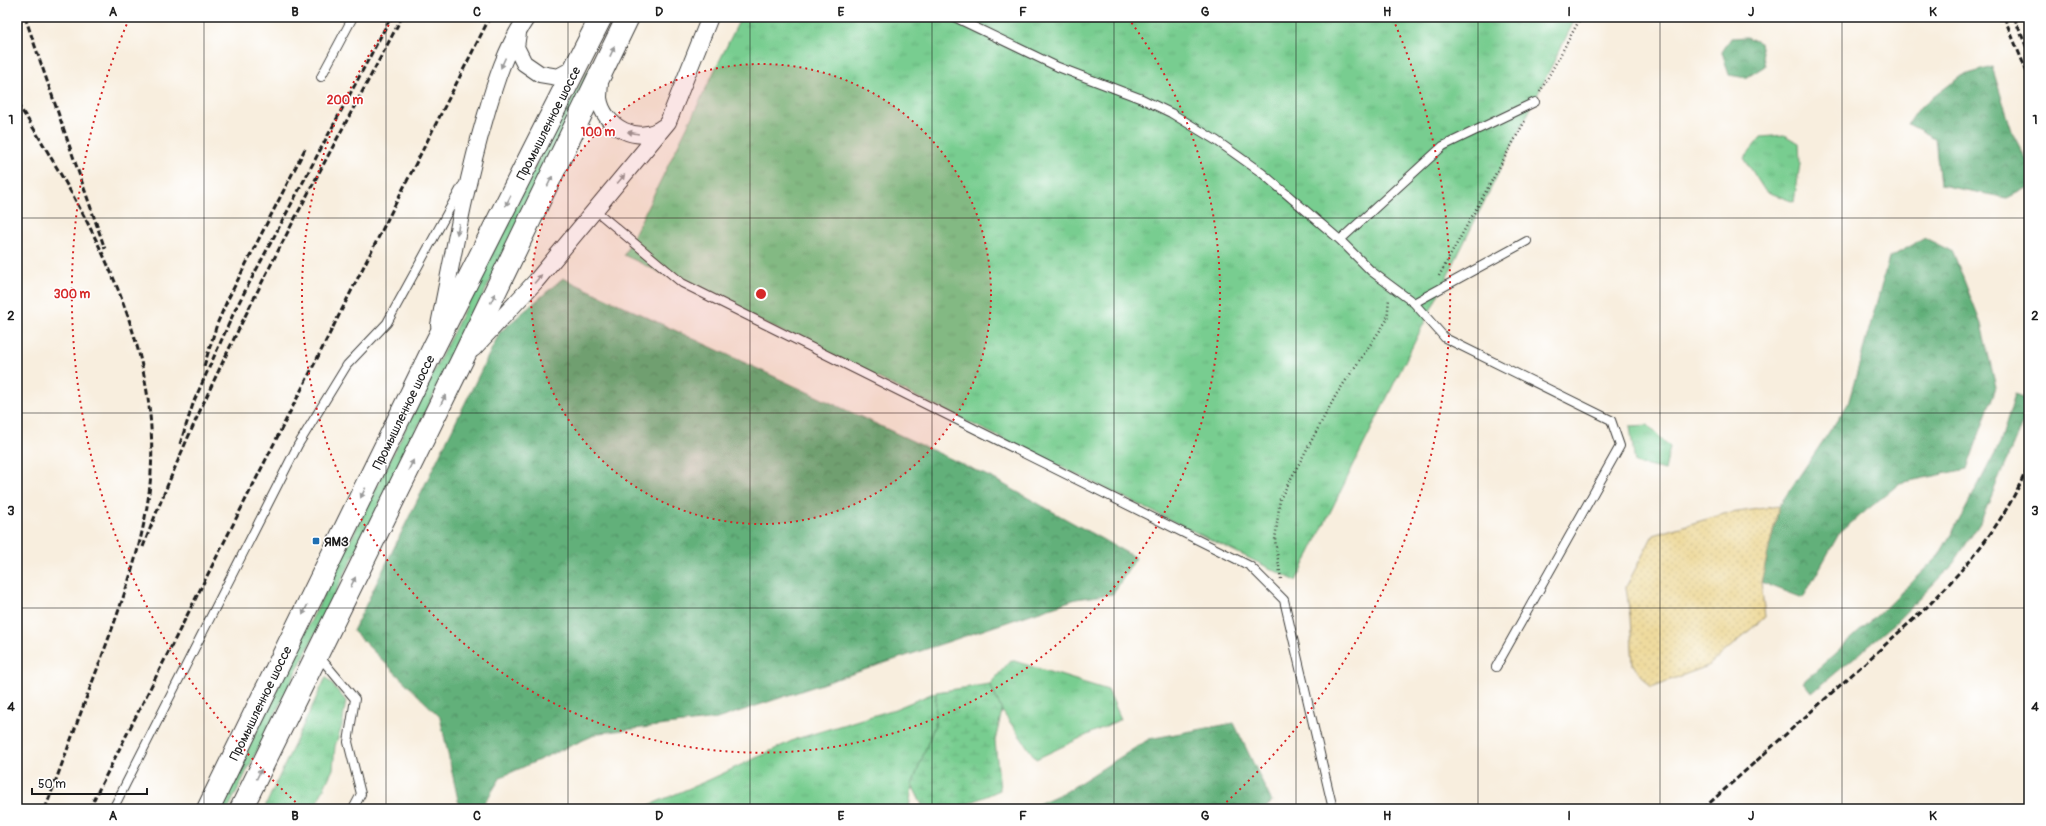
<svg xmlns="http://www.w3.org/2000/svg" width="2046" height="826" font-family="Pangolin,sans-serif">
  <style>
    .grass { fill: url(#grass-tufts); stroke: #4a7456 }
    .forest { fill: url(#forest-crowns); stroke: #3f664b }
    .wetland { fill: url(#wetland-marsh); stroke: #4a7456 }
    .sand { fill: url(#sand-dots); stroke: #857b5d }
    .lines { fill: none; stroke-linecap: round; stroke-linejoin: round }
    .lane-casing { stroke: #3d3c39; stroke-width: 10 }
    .street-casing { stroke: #3d3c39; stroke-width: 18 }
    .secondary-casing { stroke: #3d3c39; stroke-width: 24 }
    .path { stroke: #3d3c39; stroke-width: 2.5; stroke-dasharray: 1 3; stroke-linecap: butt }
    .lane { stroke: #fff; stroke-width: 8 }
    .street { stroke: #fff; stroke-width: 16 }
    .secondary { stroke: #fff; stroke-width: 22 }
    .rail { stroke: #1c1c1c; stroke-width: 3; stroke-dasharray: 6 3; stroke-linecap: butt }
    .oneway { fill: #999 }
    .grid { fill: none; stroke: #1c1c1c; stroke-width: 1; stroke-opacity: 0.55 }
    .ring { fill: none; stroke: #d62828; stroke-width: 2; stroke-dasharray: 2 4 }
    .poi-dot { fill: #1f6fb2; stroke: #fff; stroke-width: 1.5 }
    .labels { text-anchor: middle; stroke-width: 3; stroke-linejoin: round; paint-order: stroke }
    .street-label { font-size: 13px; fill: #1c1c1c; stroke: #fff }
    .poi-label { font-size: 13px; font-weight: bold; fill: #1c1c1c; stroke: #fff; text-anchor: start }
    .centre { fill: #d62828; stroke: #fff; stroke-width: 2 }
    .ring-label { font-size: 12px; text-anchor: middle; font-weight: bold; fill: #d62828; stroke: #fff; stroke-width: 3; stroke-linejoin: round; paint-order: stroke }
    .neatline { fill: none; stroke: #1c1c1c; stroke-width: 1.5 }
    .grid-label { font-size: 13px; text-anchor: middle; font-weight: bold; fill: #1c1c1c }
  </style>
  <defs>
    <pattern id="grass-tufts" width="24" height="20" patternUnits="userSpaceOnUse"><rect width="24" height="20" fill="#78cd90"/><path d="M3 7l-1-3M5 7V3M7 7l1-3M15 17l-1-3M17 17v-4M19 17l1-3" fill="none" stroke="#67af7c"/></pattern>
    <pattern id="forest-crowns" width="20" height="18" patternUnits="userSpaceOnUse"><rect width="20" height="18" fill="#62b07a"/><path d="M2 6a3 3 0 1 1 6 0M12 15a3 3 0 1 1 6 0" fill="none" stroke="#508e63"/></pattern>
    <pattern id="wetland-marsh" width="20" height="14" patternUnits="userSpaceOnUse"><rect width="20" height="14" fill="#78cd90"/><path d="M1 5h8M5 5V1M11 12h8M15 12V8" fill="none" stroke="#67af7c"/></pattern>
    <pattern id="sand-dots" width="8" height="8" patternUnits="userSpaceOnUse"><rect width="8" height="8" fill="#eeda9e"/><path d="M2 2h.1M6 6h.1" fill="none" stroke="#ccba88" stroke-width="1.8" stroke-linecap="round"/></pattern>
  </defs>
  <rect width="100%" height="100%" fill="#fff"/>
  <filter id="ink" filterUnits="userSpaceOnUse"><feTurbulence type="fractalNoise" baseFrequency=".025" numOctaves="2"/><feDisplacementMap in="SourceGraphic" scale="8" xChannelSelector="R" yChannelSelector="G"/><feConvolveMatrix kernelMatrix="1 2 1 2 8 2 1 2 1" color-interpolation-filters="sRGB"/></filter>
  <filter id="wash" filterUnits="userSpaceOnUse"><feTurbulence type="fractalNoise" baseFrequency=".012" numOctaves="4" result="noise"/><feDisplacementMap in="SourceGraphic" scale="16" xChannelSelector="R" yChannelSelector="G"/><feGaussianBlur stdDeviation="0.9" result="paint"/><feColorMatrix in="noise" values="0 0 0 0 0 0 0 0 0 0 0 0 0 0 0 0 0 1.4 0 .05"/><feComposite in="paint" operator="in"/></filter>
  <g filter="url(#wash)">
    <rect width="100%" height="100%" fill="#f8eede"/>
    <path class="grass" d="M741 17H1576L1296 581 624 255Z
      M593 62 559 143 228 809H218L549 138Z
      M1784 135 1799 143 1800 164 1794 202 1765 191 1744 158 1761 137Z
      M1648 425 1670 447 1665 470 1635 463 1630 426Z
      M1011 660 1108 690 1121 719 1036 759 1002 711 990 684Z
      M326 677 346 701 342 726 335 746 333 769 314 809H264Z
      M936 692 935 724 912 785 909 809H640L709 780 796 739 895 709Z"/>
    <path class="forest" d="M1747 37 1760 43 1765 66 1746 78 1729 75 1722 52 1731 38Z
      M1992 67 2013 134 2029 165V187L2007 198 1940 185 1935 138 1908 124 1920 107 1961 76Z
      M1925 238 1953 252 1981 324 1996 387 1967 469 1900 483 1840 532 1803 598 1761 582 1779 506 1848 404 1889 258Z
      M563 278 994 479 1136 558 1113 594 1076 599 717 719 599 733 501 777 481 809H460L440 717 353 631 500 332Z
      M2015 394 2029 400V407L1980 523 1953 564 1895 623 1812 693 1803 682 1882 611 1939 555 1965 510 2000 443Z
      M1234 723 1272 802 1264 809H1027L1067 791 1149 739Z"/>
    <path class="wetland" d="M990 684 1002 711 995 741 1000 790 956 809H924L912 785 935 724 936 692Z"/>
    <path class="sand" d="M1779 506 1761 582 1765 617 1708 666 1651 687 1633 665 1630 616 1626 587 1653 535 1724 514Z"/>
  </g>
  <g filter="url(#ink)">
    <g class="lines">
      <g class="lane-casing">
        <path id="lane" d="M954 17 1058 67 1142 99 1171 113 1217 141 1262 173 1340 240 1371 271 1414 303 1527 241
          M321 77 353 17
          M595 210 682 283 1250 566 1284 600 1333 809
          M1340 240 1443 146 1535 102
          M1414 303 1445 338 1611 420 1620 446 1496 667
          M318 655 355 699 348 742 361 794 353 809
          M113 809 298 445 347 365 387 323 462 186"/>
      </g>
      <g class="street-casing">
        <path id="street" d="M518 33 516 47 524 63 540 74 558 77 576 67
          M600 80C600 86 599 93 599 98 603 127 639 146 663 127
          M439 325C453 256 465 186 485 118 495 83 506 47 527 17
          M473 349 536 281 668 122 710 17"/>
      </g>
      <g class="secondary-casing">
        <path id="secondary" d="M208 809 434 347 601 17
          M241 809 463 358 628 17"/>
      </g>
      <path class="path" d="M1540 92 1581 17
        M1439 276 1526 119
        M1281 579 1275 540 1280 499 1336 395 1387 320 1389 299"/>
      <use href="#lane" class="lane"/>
      <use href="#street" class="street"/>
      <use href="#secondary" class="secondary"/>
      <path class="rail" d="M25 17 105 249
        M2004 17 2029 77
        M2014 17 2029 53
        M17 104C32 124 44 146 57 168 115 266 164 377 149 493 141 554 119 610 98 667 80 714 63 762 45 809
        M204 366 217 324 227 301 306 147
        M180 444 194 401 236 308 391 17
        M143 547C213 362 310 191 402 17
        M89 809 490 17
        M1703 809 1927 607C1969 564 2007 520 2029 463"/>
    </g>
    <defs><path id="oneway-solid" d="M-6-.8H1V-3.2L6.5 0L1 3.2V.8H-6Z"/></defs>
    <g class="oneway">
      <use href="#oneway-solid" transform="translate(612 52) rotate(-65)"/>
      <use href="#oneway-solid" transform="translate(503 63) rotate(114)"/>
      <use href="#oneway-solid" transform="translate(633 133) rotate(-170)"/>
      <use href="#oneway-solid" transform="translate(621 179) rotate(-50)"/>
      <use href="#oneway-solid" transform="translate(550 181) rotate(-64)"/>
      <use href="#oneway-solid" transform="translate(508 201) rotate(117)"/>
      <use href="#oneway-solid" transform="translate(458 229) rotate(101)"/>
      <use href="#oneway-solid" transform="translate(538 279) rotate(-49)"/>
      <use href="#oneway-solid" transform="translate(493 298) rotate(-64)"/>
      <use href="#oneway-solid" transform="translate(443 400) rotate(-64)"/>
      <use href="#oneway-solid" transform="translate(411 465) rotate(-64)"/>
      <use href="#oneway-solid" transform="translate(363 493) rotate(116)"/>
      <use href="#oneway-solid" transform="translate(353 582) rotate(-64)"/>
      <use href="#oneway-solid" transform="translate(305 610) rotate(116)"/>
      <use href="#oneway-solid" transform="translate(259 774) rotate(-64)"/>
    </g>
  </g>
  <path class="grid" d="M204 17V809M386 17V809M568 17V809M750 17V809M932 17V809M1114 17V809M1296 17V809M1478 17V809M1660 17V809M1842 17V809M17 218H2029M17 413H2029M17 608H2029"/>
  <circle cx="761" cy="294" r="230" fill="#d62828" fill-opacity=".12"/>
  <g class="ring">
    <circle cx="761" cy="294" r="230"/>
    <path d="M1128 18A459 459 0 1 1 394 18"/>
    <path d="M300 806A689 689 0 0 1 129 19M1393 19A689 689 0 0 1 1222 806"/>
  </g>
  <rect class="poi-dot" x="312" y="537" width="8" height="8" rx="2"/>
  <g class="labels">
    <g class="street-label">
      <text transform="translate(548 123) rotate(-63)" y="5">Промышленное шоссе</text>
      <text transform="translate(403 412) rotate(-64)" y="5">Промышленное шоссе</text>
      <text transform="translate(260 703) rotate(-64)" y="5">Промышленное шоссе</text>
    </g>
    <g class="poi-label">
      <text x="324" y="546">ЯМЗ</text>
    </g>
  </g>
  <circle cx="761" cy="294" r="6" class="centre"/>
  <g class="ring-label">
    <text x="345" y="104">200 m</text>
    <text x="598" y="136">100 m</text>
    <text x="72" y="298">300 m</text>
  </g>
  <rect width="2046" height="826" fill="none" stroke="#fff" stroke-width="44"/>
  <path d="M32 788v6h115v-6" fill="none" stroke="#1c1c1c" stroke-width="2"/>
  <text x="38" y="788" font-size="12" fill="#1c1c1c" stroke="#ffffff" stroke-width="3" paint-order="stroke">50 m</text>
  <rect x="22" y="22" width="2002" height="782" class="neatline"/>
  <g class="grid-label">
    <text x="113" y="16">A</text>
    <text x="295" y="16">B</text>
    <text x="477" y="16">C</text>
    <text x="659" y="16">D</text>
    <text x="841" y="16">E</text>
    <text x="1023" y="16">F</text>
    <text x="1205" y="16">G</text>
    <text x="1387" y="16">H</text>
    <text x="1569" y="16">I</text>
    <text x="1751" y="16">J</text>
    <text x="1933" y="16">K</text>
    <text x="11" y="124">1</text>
    <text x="2035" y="124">1</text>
    <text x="11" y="320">2</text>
    <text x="2035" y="320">2</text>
    <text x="11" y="515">3</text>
    <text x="2035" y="515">3</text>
    <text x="11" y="711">4</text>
    <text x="2035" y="711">4</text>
    <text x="113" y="820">A</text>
    <text x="295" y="820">B</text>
    <text x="477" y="820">C</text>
    <text x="659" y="820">D</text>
    <text x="841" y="820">E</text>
    <text x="1023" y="820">F</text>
    <text x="1205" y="820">G</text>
    <text x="1387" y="820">H</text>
    <text x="1569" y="820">I</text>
    <text x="1751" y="820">J</text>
    <text x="1933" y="820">K</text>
  </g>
</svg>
